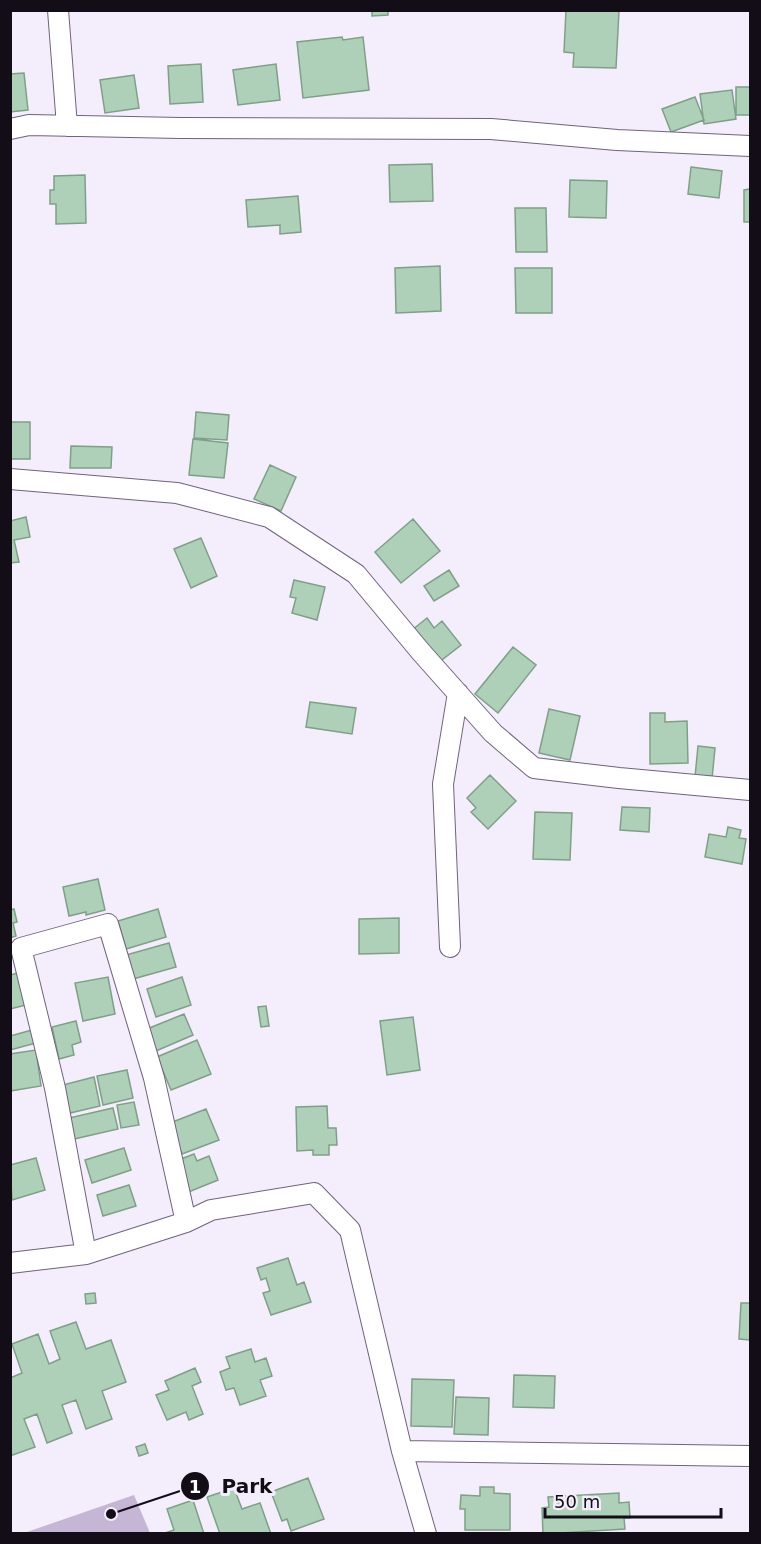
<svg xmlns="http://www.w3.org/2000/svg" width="761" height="1544" font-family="'DejaVu Sans',sans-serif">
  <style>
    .green { fill: #c6b6d6 }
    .building { fill: #afd0b8; stroke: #809f88; stroke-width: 1.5 }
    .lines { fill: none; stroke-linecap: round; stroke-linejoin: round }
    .minor-casing { stroke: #71627e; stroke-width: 22 }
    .minor { stroke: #fff; stroke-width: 20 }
    .leader { fill: none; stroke: #130d18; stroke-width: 2 }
    .callout-dot { fill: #130d18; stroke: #f4edfb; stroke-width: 2 }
    .mark-label { font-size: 18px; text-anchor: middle; font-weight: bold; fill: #fff }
    .callout-label { font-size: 20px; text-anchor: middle; font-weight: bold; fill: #130d18; stroke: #f4edfb; stroke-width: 6; stroke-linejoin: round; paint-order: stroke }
  </style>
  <rect width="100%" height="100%" fill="#f4edfb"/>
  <path class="green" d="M134 1495 150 1533H24Z"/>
  <path class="building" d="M372 10H388V15L372 16Z
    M566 10 619 11 616 68 573 67 574 53 564 52Z
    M342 37 343 40 363 37 369 90 303 98 297 42Z
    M201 64 203 102 170 104 168 66Z
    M276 64 280 100 238 105 233 70Z
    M24 73 28 110 10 112V74Z
    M134 75 139 108 105 113 100 80Z
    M736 87H750V115H736Z
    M732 90 736 119 704 124 700 94Z
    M695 97 704 120 671 132 662 109Z
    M432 164 433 201 390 202 389 165Z
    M691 167 722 171 719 198 688 194Z
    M85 175 86 223 56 224V204H50V190H54V176Z
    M570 180 607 181 606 218 569 217Z
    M750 189V222H744V190Z
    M298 196 301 232 280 234V225L248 227 246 200Z
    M515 208H546L547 252H516Z
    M440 266 441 311 396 313 395 268Z
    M515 268H552V313H516Z
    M196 412 229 415 227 440 194 438Z
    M10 422H30V459H10Z
    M193 439 228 443 224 478 189 475Z
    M71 446 112 447 111 468H70Z
    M270 465 296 477 281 511 254 499Z
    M26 517 30 537 14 540 19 562 10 563V521Z
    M413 519 440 551 401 583 375 552Z
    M201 538 217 576 191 588 174 549Z
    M449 570 459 586 434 601 424 586Z
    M294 580 325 587 317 620 292 613 296 598 290 597Z
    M427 618 434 628 442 621 461 645 438 663 412 630Z
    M513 647 536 665 498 713 475 694Z
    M310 702 356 708 352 734 306 727Z
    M549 709 580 716 570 760 539 753Z
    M650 713H665V722L687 721 688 763 650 764Z
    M698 746 715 748 712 779 695 777Z
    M490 775 516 801 488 829 471 812 476 808 467 798Z
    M622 807 650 808 649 832 620 830Z
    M535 812 572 813 570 860 533 859Z
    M728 827 741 830 739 838 746 839 742 864 705 857 709 834 726 837Z
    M98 879 105 910 86 915V912L69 916 63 887Z
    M14 909 17 922 13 923 16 936 10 938V910Z
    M158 909 166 937 126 949 118 921Z
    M399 918V953L359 954V919Z
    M169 943 176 967 133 979 126 955Z
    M18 973 26 1005 10 1009V975Z
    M108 977 115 1014 83 1021 75 983Z
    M182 977 191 1005 156 1017 147 989Z
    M266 1006 269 1026 261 1027 258 1007Z
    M184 1014 193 1035 156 1051 147 1029Z
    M413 1017 420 1070 387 1075 380 1021Z
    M76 1021 81 1042 72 1045 74 1055 59 1059 52 1027Z
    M32 1030 36 1043 10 1050V1036Z
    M197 1040 211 1074 171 1090 157 1057Z
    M36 1050 41 1086 10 1091V1054Z
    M127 1070 133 1098 103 1105 97 1076Z
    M94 1077 100 1106 70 1113 63 1085Z
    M134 1102 139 1125 121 1128 117 1105Z
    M327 1106 328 1128H336L337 1145H329V1155H313V1150L297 1151 296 1107Z
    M113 1108 118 1129 74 1139 69 1118Z
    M206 1109 219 1140 182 1154 170 1123Z
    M124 1148 131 1170 92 1183 85 1160Z
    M194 1154 197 1161 209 1156 218 1180 186 1193 173 1162Z
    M36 1158 45 1190 12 1200 10 1165Z
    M129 1185 136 1206 103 1216 97 1195Z
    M288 1258 297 1285 304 1282 311 1302 271 1315 263 1293 270 1291 266 1278 261 1280 257 1268Z
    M95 1293 96 1303 86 1304 85 1294Z
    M741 1303H750V1340L739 1339Z
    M76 1322 86 1349 111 1340 126 1382 102 1391 112 1419 86 1429 76 1400 62 1405 72 1433 47 1443 37 1414 24 1419 35 1447 10 1456V1378L22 1373 12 1344 38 1334 49 1364 60 1359 50 1331Z
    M251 1349 255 1362 266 1358 272 1376 260 1380 266 1396 240 1405 234 1388 226 1390 220 1372 230 1368 226 1357Z
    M195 1368 201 1382 192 1386 203 1414 189 1420 186 1412 167 1420 156 1395 169 1390 165 1381Z
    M514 1375 555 1376 554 1408 513 1407Z
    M412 1379 454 1380 452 1427 411 1426Z
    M456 1397 489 1398 488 1435 454 1434Z
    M145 1444 148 1453 139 1456 136 1447Z
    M308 1478 324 1519 291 1531 287 1519 282 1521 271 1492Z
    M480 1487H494V1493L510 1494V1530H465V1509H460L461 1495 480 1496Z
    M234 1488 242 1509 260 1503 271 1534H220L207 1497Z
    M619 1493V1503L629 1502 630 1518H624L625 1529 543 1534 542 1508 549 1507 548 1497Z
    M193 1500 204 1534H162L174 1530 167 1509Z"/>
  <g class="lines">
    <g class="minor-casing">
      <path id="minor" d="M58 10 67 126
        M10 129 29 125 181 128 491 129 617 140 750 146
        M10 479 177 493 269 517 356 574 421 652 493 733 534 768 619 778 750 790
        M450 947 443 784 458 693
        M86 1254 55 1088 21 948 108 924 154 1078 186 1222
        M10 1263 86 1254 186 1222 211 1210 314 1193 350 1230 402 1451
        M426 1534 402 1451 750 1456"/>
    </g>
    <use href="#minor" class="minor"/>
  </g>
  <path class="leader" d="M111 1514L195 1486"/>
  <g class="callout-dot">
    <circle cx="111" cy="1514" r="6"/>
    <circle cx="195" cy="1486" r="15"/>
  </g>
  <g class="mark-label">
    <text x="195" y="1493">1</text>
  </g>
  <g class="callout-label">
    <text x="247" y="1493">Park</text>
  </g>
  <rect width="761" height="1544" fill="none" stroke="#130d18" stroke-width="24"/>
  <path d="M545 1508v9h176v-9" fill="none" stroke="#130d18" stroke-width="3"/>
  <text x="554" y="1508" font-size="18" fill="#130d18" stroke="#f4edfb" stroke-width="4.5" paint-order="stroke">50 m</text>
</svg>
